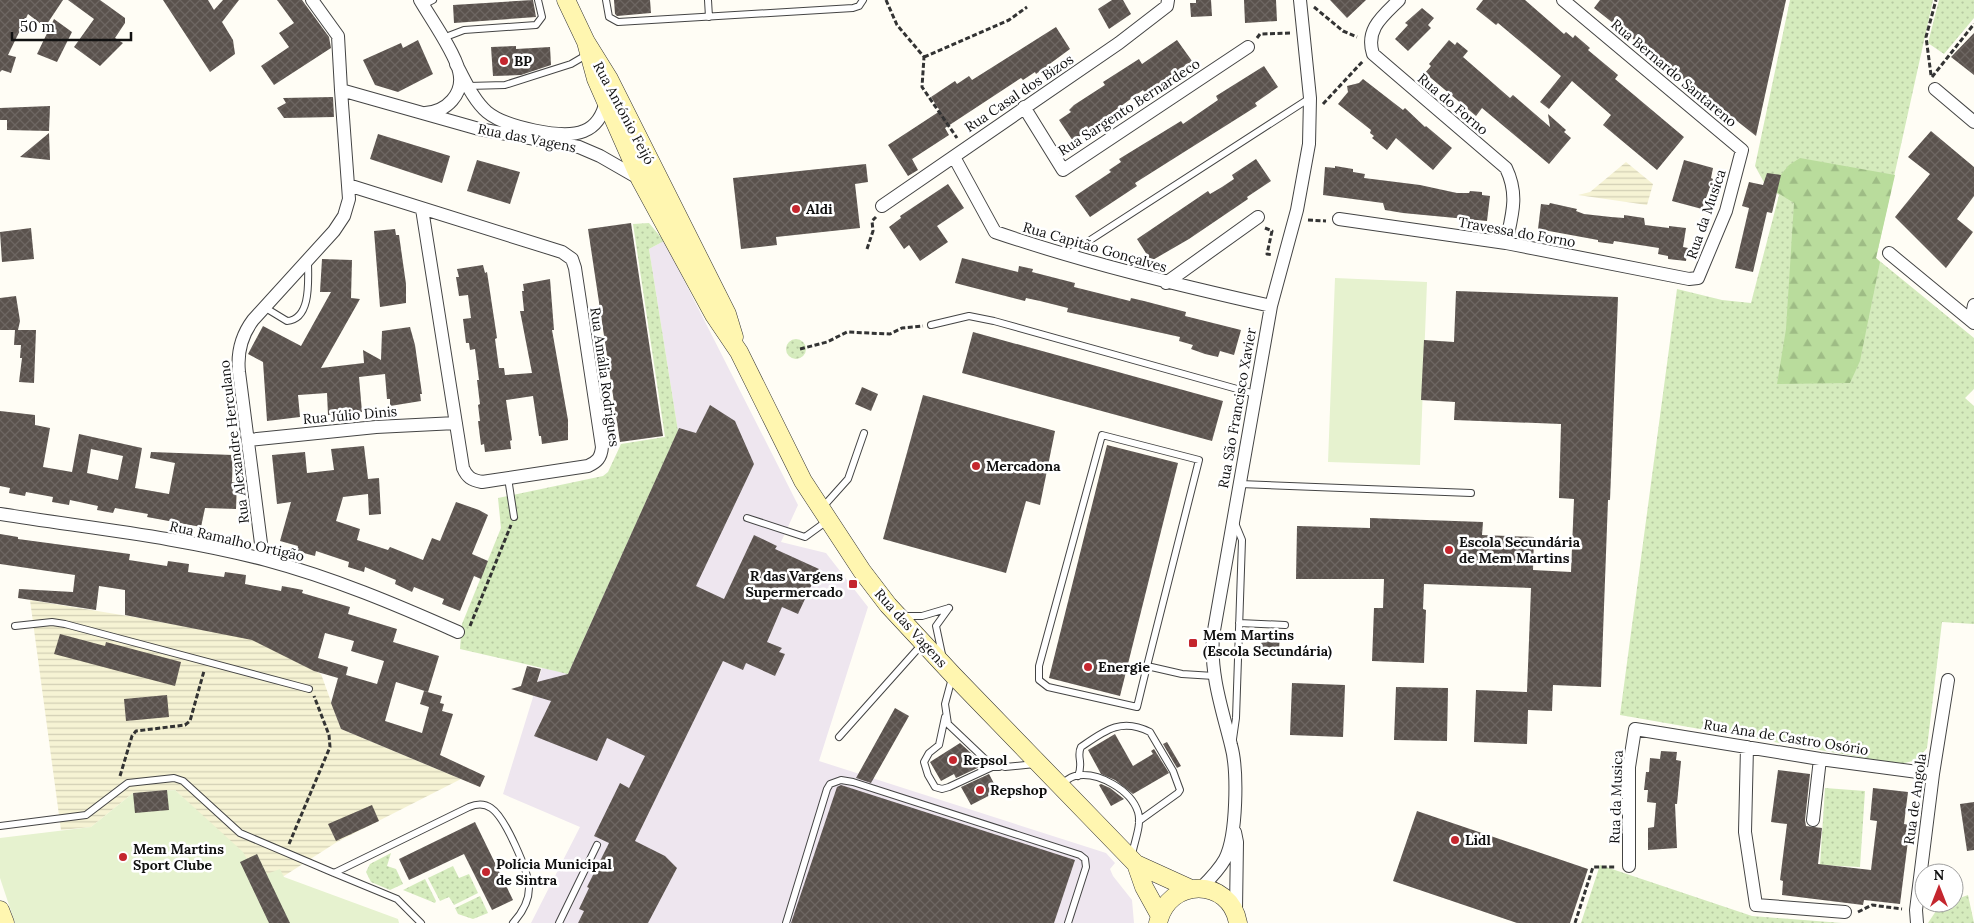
<svg xmlns="http://www.w3.org/2000/svg" width="1974" height="923" font-family="Lora,serif">
  <style>
    .industrial { fill: #eee6ef }
    .farmland { fill: url(#farmland-rules) }
    .grass { fill: url(#grass-dots) }
    .forest { fill: url(#forest-firs) }
    .pitch { fill: #e6f2cf }
    .building { fill: url(#building-cross-hatch); fill-rule: evenodd }
    .lines { fill: none; stroke-linecap: round; stroke-linejoin: round }
    .lane-casing { stroke: #444; stroke-width: 8 }
    .street-casing { stroke: #444; stroke-width: 14 }
    .secondary-casing { stroke: #333; stroke-width: 19 }
    .path { stroke: #333; stroke-width: 3; stroke-dasharray: 5 2.5; stroke-linecap: butt }
    .lane { stroke: #fff; stroke-width: 6 }
    .street { stroke: #fff; stroke-width: 12 }
    .secondary { stroke: #fff6b0; stroke-width: 18 }
    .poi-dot { fill: #c4262e; stroke: #fff; stroke-width: 2 }
    .labels { text-anchor: middle; stroke-width: 5; stroke-linejoin: round; paint-order: stroke }
    .poi-label { font-size: 14px; font-weight: bold; fill: #111; stroke: #fff; text-anchor: start }
    .street-label { font-size: 14px; fill: #111; stroke: #fff }
  </style>
  <defs>
    <pattern id="farmland-rules" width="6" height="5" patternUnits="userSpaceOnUse" patternTransform="scale(1.25)"><rect width="6" height="5" fill="#f6f3d4"/><path d="M0 2.5h6" fill="none" stroke="#d2cfb5"/></pattern>
    <pattern id="grass-dots" width="8" height="8" patternUnits="userSpaceOnUse" patternTransform="scale(1.25)"><rect width="8" height="8" fill="#d5ebbd"/><path d="M2 2h.1M6 6h.1" fill="none" stroke="#b6c8a1" stroke-width="1.8" stroke-linecap="round"/></pattern>
    <pattern id="forest-firs" width="22" height="20" patternUnits="userSpaceOnUse" patternTransform="scale(1.25)"><rect width="22" height="20" fill="#b9dc9c"/><path d="M5 1l3.5 6h-7zM16 11l3.5 6h-7z" fill="#9ebc85"/></pattern>
    <pattern id="building-cross-hatch" width="8" height="8" patternUnits="userSpaceOnUse" patternTransform="scale(1.25)"><rect width="8" height="8" fill="#5a524d"/><path d="M0 0l8 8M0 8l8-8" fill="none" stroke="#6d6662"/></pattern>
  </defs>
  <rect width="100%" height="100%" fill="#fffdf5"/>
  <path class="industrial" d="M664 241 798 505 781 542 826 553 868 607 819 761 1106 853 1115 863 1110 869 1113 876 1132 900 1134 923H531L580 827 503 794 542 668 568 673 678 431 649 249Z"/>
  <path class="farmland" d="M1626 162 1653 184 1647 205 1578 195 1590 192Z
    M30 600 134 617 252 639 321 674 341 729 461 779 337 842 284 876 267 875 247 859 175 790 133 793 91 827 61 830Z"/>
  <path class="grass" d="M1790 0H1933L1876 258 1974 338V389L1965 398 1974 406V624L1942 622 1927 748 1917 760 1900 764 1620 715 1677 289 1722 300 1751 303 1779 195 1766 186 1755 166Z
    M1939 0H1974V18L1944 54 1928 43Z
    M649 223 664 241 649 249 678 431 568 674 460 649 462 624 501 528 498 498 603 476 608 472 621 444 665 437 633 224Z
    M786 349a10 10 0 1 1 20 0a10 10 0 1 1-20 0Z
    M1825 788 1865 791 1860 867 1820 865Z
    M391 853 387 866 396 869 403 884 390 890 371 882 366 872 370 864Z
    M1600 865 1752 916 1842 923H1581Z
    M453 866 459 878 469 874 478 893 454 905 449 897 440 901 428 878Z
    M425 879 436 901 435 903 403 890Z
    M1968 895 1974 923H1928L1940 905 1954 903V900Z
    M480 896 488 913 473 919 458 914 455 908Z"/>
  <path class="forest" d="M1800 158 1895 175 1876 258 1880 262 1860 361 1850 383 1777 384 1786 329 1794 203 1770 188 1789 165Z"/>
  <path class="pitch" d="M1335 278 1427 282 1420 465 1328 462Z
    M175 790 243 852 247 859 257 854 267 874 280 869 284 877 398 919 399 923H15L0 878V838L91 827 133 793Z"/>
  <path class="building" d="M0 0H63L45 27 28 14 8 55 16 57 11 73 2 70 0 72Z
    M68 0H100L125 18V23L115 38 123 43 100 66 74 47 94 19Z
    M163 0H208L214 10 223 0H239L222 22 233 40 235 54 210 72Z
    M277 0H302L329 37 331 48 274 85 261 66 289 47 279 33 294 23Z
    M533 0 536 17 454 23 453 5Z
    M614 0H650L651 13 617 16 615 14Z
    M1112 0H1123L1131 14 1109 29 1098 9Z
    M1196 0H1211L1212 16 1191 17 1190 3H1196Z
    M1244 0H1276L1277 21 1245 23Z
    M1330 0H1366L1347 18Z
    M1483 0H1525L1564 34 1566 32 1573 38 1575 35 1590 48 1588 50 1618 75 1615 79 1684 137 1657 170 1603 125 1611 115 1572 81 1549 109 1540 102 1561 76 1498 23 1496 25 1476 9Z
    M1600 0H1786L1756 136 1594 8Z
    M1422 8 1434 18 1428 25 1431 28 1408 51 1395 39 1408 25 1405 23Z
    M54 19 72 32 57 62 37 54Z
    M1056 27 1070 49 1036 74 1035 72 1023 80 1021 78 945 128 949 135 912 159 918 170 908 176 888 145 940 111 931 97 955 81 957 84 969 76 972 80Z
    M1974 33V75L1951 57Z
    M418 40 433 74 398 92 375 85 363 60 401 43 403 48Z
    M1177 40 1192 61 1145 93 1143 90 1073 141 1059 120 1071 112 1069 110 1074 105 1105 85 1103 82 1139 59 1142 64Z
    M1449 40 1455 45 1457 42 1468 51 1463 57 1510 98 1513 95 1550 127 1548 114 1566 130 1564 132 1571 138 1549 164 1482 108 1476 116 1425 73 1431 66 1429 64Z
    M516 46V49L550 47 551 65 521 75 493 76 491 47Z
    M1264 66 1278 87 1255 103 1257 106 1135 183 1137 186 1090 217 1075 196 1111 172 1109 170 1121 162 1119 159 1181 121 1183 124 1218 100 1216 96Z
    M1363 79 1403 110 1405 108 1425 127 1426 126 1452 148 1433 170 1396 138 1387 150 1372 138 1374 136 1370 133 1371 130 1338 104 1348 92 1347 86 1359 83Z
    M333 97 334 117 284 118 277 108 286 103 283 98Z
    M50 106 49 131 7 130V120H0V108Z
    M1931 131 1974 167V196L1957 219 1973 232 1946 268 1895 217 1930 174 1908 157Z
    M49 133 50 160 20 157Z
    M378 134 450 156 442 183 370 159Z
    M1256 159 1271 181 1247 197 1248 199 1189 239 1151 261 1137 239 1208 191 1210 194 1222 187 1234 179 1232 175Z
    M477 160 520 172 510 204 467 191Z
    M1684 160 1713 168 1711 178 1713 179 1702 209 1672 201Z
    M866 164 868 182 855 184 860 228 776 237 777 245 741 249 733 178Z
    M1335 166 1353 169V172L1365 174 1364 178 1420 185 1457 193H1469L1470 191 1482 192V195L1490 196 1487 221 1403 213 1385 210 1383 203 1323 195 1325 167 1335 168Z
    M1767 173 1781 175 1772 213 1767 212 1753 272 1735 268 1749 208 1742 206 1749 182 1763 185Z
    M948 184 964 208 937 226 948 242 920 261 909 245 904 249 889 227 901 218 900 216Z
    M1550 203 1577 209 1576 211 1584 214 1611 217 1624 218V215L1644 218 1645 225 1669 228V226L1686 228 1683 247 1688 248 1686 261 1668 259V256L1658 254 1659 248 1614 241 1613 244 1598 242V240L1538 229 1541 204 1549 205Z
    M631 223 663 436 620 442 588 229Z
    M31 228 34 259 2 262 0 232Z
    M395 229 396 235H399L406 284V303L380 307 374 231Z
    M962 258 1018 272 1019 266 1033 269 1032 272 1075 283 1074 287 1130 301 1131 298 1144 301 1186 312 1185 316 1241 330 1234 355 1220 351 1218 357 1205 354 1191 349 1193 345 1179 341 1180 337 1067 312 1068 308 1040 301 1026 298 1025 301 955 283Z
    M322 259 352 260 351 298 360 299 321 368 364 363 363 350 381 360 382 331 410 327 415 345 422 394H420L421 401 390 406V399H387L385 374 359 377 362 412 328 415 327 393 313 394 298 395 300 417 267 421 263 362 248 354 263 326 301 346 331 292H320Z
    M483 265 485 273 487 272 497 338 495 339 499 368H504L505 375 532 373 520 311H524L522 291H524L523 284 550 279 554 330H552L568 420V440L542 444 541 436H539L533 396 506 400 512 440 510 441 511 449 485 452 484 444 481 445 478 421H480L478 405 480 404 477 380H479L475 349 470 350 469 343H466L463 319 471 318 468 295 459 296 456 277H459L457 269Z
    M1456 291 1618 297 1610 500H1608L1601 687 1553 685 1552 711 1528 710 1527 744 1474 742 1476 690 1527 692 1531 588 1424 584 1423 609 1426 610 1424 663 1372 661 1374 608H1383L1384 579H1296L1297 526 1370 528V518L1483 522 1482 535 1534 537 1533 570 1571 572 1574 499 1559 498 1561 424 1454 420 1455 402 1421 400 1424 340 1454 342Z
    M16 296 20 321 18 330H36L34 383 19 382 22 358H20L21 345H14L15 330H0V298Z
    M973 332 1223 401 1212 441 962 373Z
    M862 387 878 394 871 411 855 404Z
    M923 395 1055 431 1040 505 1026 501 1006 573 883 539Z
    M710 405 735 421 754 464 696 586 724 599 754 535 777 546 775 549 819 569 798 614 782 607 767 642 782 648 779 652 785 654 775 676 746 663 743 670 723 661 635 841 665 856 677 868 648 923H578L584 911 579 909 589 888 587 887 609 843 594 836 620 783 629 788 645 756 607 738 597 761 534 736 551 701 511 689 521 686 527 666 541 669 537 682 568 674 679 428 696 433Z
    M0 411 35 415V425L50 428 43 467 72 472 79 434 142 448 135 488 169 494 175 463 150 458 151 452 233 455 232 482 237 483 236 509 205 508 201 527 147 517 148 514 115 508 113 513 97 510 98 506 70 500 69 505 52 502 53 497 26 492 25 496 9 493 10 488 0 486ZM91 449 123 456 118 480 87 473Z
    M1107 445 1178 463 1120 696 1049 678Z
    M364 446 368 479 379 478 381 514 369 515 368 494 343 497 336 521 360 529 357 540 388 550 390 547 423 560 432 538 440 541 456 502 479 510 488 515 472 554 488 561 481 579 474 576 460 611 442 604 444 599 414 587 412 592 395 584 396 580 365 567 364 572 348 567 349 562 316 551 315 556 296 551 298 546 280 541 291 502 277 504 272 455 305 452 307 473 334 470 331 449Z
    M0 534 18 537V539L130 554 129 560 167 566 168 561 189 564 188 572 224 577 225 572 246 575 245 584 281 591 282 586 303 590 302 593 350 607 348 614 397 629 393 642 439 656 428 692 396 682 385 721 422 733 429 707 420 704 424 691 442 696 440 703 444 704 442 711 453 714 440 755 485 776 480 787 341 729 331 703 338 678 314 671 252 640 125 615V590L99 586 96 610 18 598 19 589 73 592 75 575 0 564ZM325 633 354 641 351 651 384 661 377 684 346 675 348 667 318 658Z
    M1262 631 1280 632 1279 651 1261 650Z
    M60 634 105 646 106 642 181 662 175 686 54 654Z
    M1292 683 1345 685 1343 737 1290 735Z
    M1396 687 1448 688 1447 741 1394 740Z
    M167 695 169 717 126 721 124 699Z
    M895 708 909 716 871 783 856 778Z
    M1115 734 1133 766 1153 754 1151 751 1154 749 1169 773 1133 794 1115 780 1101 774 1088 750Z
    M1167 742 1181 766 1177 768 1163 744Z
    M960 743 984 765 956 778 954 774 941 781 930 762Z
    M1661 751 1677 752 1676 760 1681 761 1677 804H1675L1677 848 1648 850V828L1654 827 1656 803 1647 802 1648 790H1644L1646 772H1649L1650 758 1660 759Z
    M1778 770 1810 774 1805 820 1806 826 1822 828 1818 864 1871 870 1877 821 1870 820 1873 788 1908 792 1904 824 1910 825 1900 904 1864 900 1863 905 1782 895 1783 881 1780 880 1787 824 1771 822Z
    M989 774 998 791 971 805 961 787Z
    M1101 784 1110 788 1124 799 1111 806 1099 785Z
    M841 785 1075 860 1054 923H791L837 787Z
    M167 790 169 810 135 813 133 793Z
    M1974 802V850L1967 851 1960 804Z
    M372 805 379 821 336 841 328 824Z
    M1417 811 1588 869 1570 923H1517L1393 881Z
    M475 822 513 900 492 910 464 854 409 880 399 859Z
    M257 854 267 875 290 923H269L240 862Z"/>
  <g class="lines">
    <g class="lane-casing">
      <path id="lane" d="M606 0 609 17 618 22 853 8 859 6 863 0
        M708 0 709 17
        M423 5 433 0
        M443 38 464 30 536 25 542 17 538 0
        M468 86 505 85 571 64 588 54
        M1067 255 1310 98
        M264 307 287 321C312 319 308 279 308 261
        M931 325 969 316 994 321 1255 394
        M508 478 514 517
        M1240 484 1471 493
        M822 508 848 479 864 433
        M747 518 805 537 827 521
        M904 616H922L949 608
        M1239 623 1285 625
        M15 626 52 622 65 624 309 689
        M943 659 936 626 949 608
        M1147 666 1137 707 1048 687 1039 680V666L1102 435 1199 460 1147 666 1182 674 1214 676
        M952 678 945 704 948 724 988 762 1005 767 1035 764
        M945 717 939 745 929 753 924 762 928 775 935 787 942 789 949 787 992 767H999
        M839 737 923 643
        M1233 739 1236 718 1242 540 1235 523
        M1078 776C1084 763 1076 756 1081 747 1104 731 1121 717 1150 732L1173 771 1180 790 1178 793 1139 821
        M1061 784C1066 781 1070 777 1075 776 1098 771 1131 790 1138 812 1142 825 1134 842 1132 855
        M0 826 86 815 128 783 174 778 183 781 240 833 334 873
        M421 923 397 899 334 873 469 807C476 804 484 803 491 808 505 817 529 872 529 888 529 902 522 913 513 923
        M559 923 597 845
        M786 923 827 789 830 784 841 780 853 782 1080 855 1085 859 1086 867 1068 923"/>
    </g>
    <g class="street-casing">
      <path id="street" d="M312 0 338 36 341 90 479 129 579 147 600 156 640 179
        M420 0C431 19 454 51 459 71 465 94 446 112 425 113
        M1399 0C1383 16 1365 29 1373 54L1506 168C1519 195 1512 215 1506 243
        M456 64C465 80 473 100 487 112 505 127 563 140 584 131 597 126 603 114 606 101
        M1935 89 1974 122
        M1024 107 1063 170 1248 47
        M954 157 995 232C1086 263 1178 285 1271 306
        M348 185 562 252 572 259 575 268 602 447C601 458 597 462 588 466L482 482C471 480 467 477 463 468L422 209
        M882 206 1119 43 1167 6 1168 0
        M1339 219 1506 243 1689 279 1698 278 1726 211 1742 150 1563 0
        M1889 253 1974 323
        M1166 283 1258 217
        M1971 320 1974 305
        M248 440 376 427 456 423
        M0 514C88 528 179 537 266 560 333 578 395 604 458 632
        M263 559 239 372C237 353 241 336 253 320L334 231 344 216 349 199 341 90
        M1747 747 1745 832 1756 905 1845 912
        M1813 820 1820 759
        M1235 832 1237 842 1236 909
        M1629 866V767L1635 729 1820 759 1933 774
        M1201 888C1210 879 1219 870 1225 859 1237 836 1238 770 1231 745 1222 709 1210 674 1213 636L1271 306 1297 210 1309 144 1310 98 1300 0
        M1917 923 1916 910 1933 774 1948 680"/>
    </g>
    <g class="secondary-casing">
      <path id="secondary" d="M566 0 586 42 609 79 727 314 734 337
        M586 42 596 79 640 179 714 315 739 352 803 481 862 571 888 605 953 675 1136 864 1191 889
        M1136 864 1144 887 1160 916
        M0 910 5 923
        M1158 923C1168 877 1230 877 1238 923"/>
    </g>
    <path class="path" d="M886 0 897 25 924 57 922 87 957 138
      M1314 7 1343 31 1357 37
      M1257 38 1260 34 1292 33
      M924 57 1009 20 1027 7
      M1931 75 1926 37 1936 0
      M1932 77 1974 24
      M1323 104 1363 61
      M1308 220 1326 221
      M1265 228 1272 231 1267 254 1273 255
      M867 249 873 231 872 221 876 217
      M800 349 827 342 847 332 890 334 902 328 923 326
      M470 626 511 525
      M120 776 132 736 136 731 185 725 190 721 204 671
      M289 844 330 747 329 735 314 696
      M1858 912 1872 905 1902 909
      M1575 923 1593 867H1616"/>
    <use href="#lane" class="lane"/>
    <use href="#street" class="street"/>
    <use href="#secondary" class="secondary"/>
  </g>
  <g class="poi-dot">
    <circle cx="504" cy="61" r="5"/>
    <circle cx="796" cy="209" r="5"/>
    <circle cx="976" cy="466" r="5"/>
    <circle cx="1449" cy="550" r="5"/>
    <rect x="848" y="579" width="10" height="10" rx="2.5"/>
    <rect x="1188" y="638" width="10" height="10" rx="2.5"/>
    <circle cx="1088" cy="667" r="5"/>
    <circle cx="953" cy="760" r="5"/>
    <circle cx="980" cy="790" r="5"/>
    <circle cx="1455" cy="840" r="5"/>
    <circle cx="123" cy="857" r="5"/>
    <circle cx="486" cy="872" r="5"/>
  </g>
  <g class="labels">
    <g class="poi-label">
      <text x="514" y="66">BP</text>
      <text x="806" y="214">Aldi</text>
      <text x="986" y="471">Mercadona</text>
      <text x="1459" y="547">Escola Secundária<tspan x="1459" dy="16">de Mem Martins</tspan></text>
      <text x="843" y="581" text-anchor="end">R das Vargens<tspan x="843" dy="16">Supermercado</tspan></text>
      <text x="1203" y="640">Mem Martins<tspan x="1203" dy="16">(Escola Secundária)</tspan></text>
      <text x="1098" y="672">Energie</text>
      <text x="963" y="765">Repsol</text>
      <text x="990" y="795">Repshop</text>
      <text x="1465" y="845">Lidl</text>
      <text x="133" y="854">Mem Martins<tspan x="133" dy="16">Sport Clube</tspan></text>
      <text x="496" y="869">Polícia Municipal<tspan x="496" dy="16">de Sintra</tspan></text>
    </g>
    <g class="street-label">
      <text transform="translate(1674 73) rotate(40)" y="5">Rua Bernardo Santareno</text>
      <text transform="translate(1019 93) rotate(-34)" y="5">Rua Casal dos Bizos</text>
      <text transform="translate(1453 104) rotate(40)" y="5">Rua do Forno</text>
      <text transform="translate(1129 107) rotate(-33)" y="5">Rua Sargento Bernardeco</text>
      <text transform="translate(624 113) rotate(62)" y="5">Rua António Feijó</text>
      <text transform="translate(527 138) rotate(11)" y="5">Rua das Vagens</text>
      <text transform="translate(1706 214) rotate(-71)" y="5">Rua da Musica</text>
      <text transform="translate(1517 232) rotate(10)" y="5">Travessa do Forno</text>
      <text transform="translate(1095 247) rotate(16)" y="5">Rua Capitão Gonçalves</text>
      <text transform="translate(605 377) rotate(82)" y="5">Rua Amália Rodrigues</text>
      <text transform="translate(1237 408) rotate(-80)" y="5">Rua São Francisco Xavier</text>
      <text transform="translate(350 415) rotate(-5)" y="5">Rua Júlio Dinis</text>
      <text transform="translate(234 442) rotate(-97)" y="5">Rua Alexandre Herculano</text>
      <text transform="translate(237 541) rotate(13)" y="5">Rua Ramalho Ortigão</text>
      <text transform="translate(911 628) rotate(48)" y="5">Rua das Vagens</text>
      <text transform="translate(1786 737) rotate(9)" y="5">Rua Ana de Castro Osório</text>
      <text transform="translate(1616 797) rotate(-88)" y="5">Rua da Musica</text>
      <text transform="translate(1915 799) rotate(-82)" y="5">Rua de Angola</text>
    </g>
  </g>
  <g transform="translate(1939 888)"><circle r="24" fill="#ffffff" stroke="#a0a0a0"/>
  <path d="M0-4L9 19L0 12L-9 19Z" fill="#c4262e"/>
  <text y="-8" font-size="14" font-weight="bold" text-anchor="middle" fill="#111111">N</text>
  </g>
  <path d="M12 32v8h119v-8" fill="none" stroke="#111111" stroke-width="2.5"/>
  <text x="20" y="32" font-size="15" fill="#111111" stroke="#ffffff" stroke-width="4" paint-order="stroke">50 m</text>
</svg>
